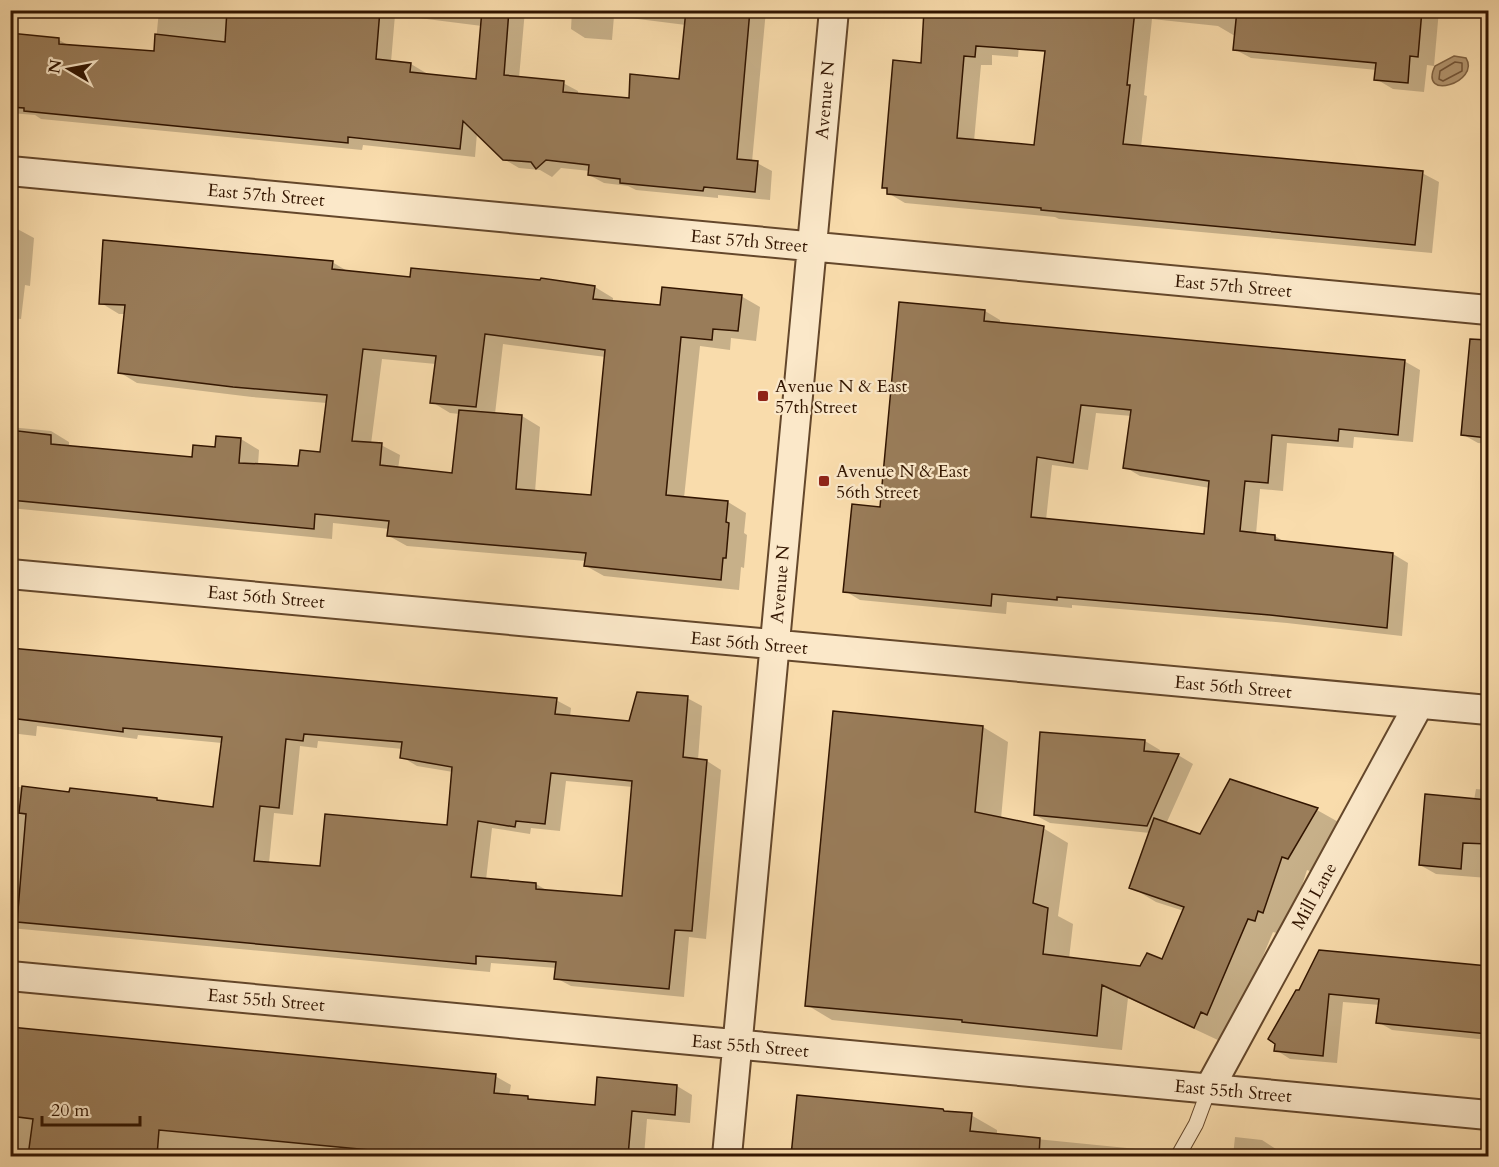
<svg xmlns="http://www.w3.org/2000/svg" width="1499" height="1167" font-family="Cardo,serif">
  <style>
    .water { fill: #b59872; stroke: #816444; stroke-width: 1.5 }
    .shadow { fill: #0003; fill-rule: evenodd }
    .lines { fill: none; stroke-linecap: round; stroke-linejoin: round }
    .shore { stroke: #745639; stroke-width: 1.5 }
    .building { fill: #997c59; stroke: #321500; stroke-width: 1.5; fill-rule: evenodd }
    .lane-casing { stroke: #64472b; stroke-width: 16 }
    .street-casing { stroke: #64472b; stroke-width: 32 }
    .lane { stroke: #fbe8c9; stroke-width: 14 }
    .street { stroke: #fbe8c9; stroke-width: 28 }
    .poi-dot { fill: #8f2418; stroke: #fbe8c9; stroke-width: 2 }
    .labels { text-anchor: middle; stroke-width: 4.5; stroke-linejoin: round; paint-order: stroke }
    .street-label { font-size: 18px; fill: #321500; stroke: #fbe8c9 }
    .poi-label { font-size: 18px; fill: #321500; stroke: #fbe8c9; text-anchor: start }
  </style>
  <rect width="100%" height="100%" fill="#f9dcac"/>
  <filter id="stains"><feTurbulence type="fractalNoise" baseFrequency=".00333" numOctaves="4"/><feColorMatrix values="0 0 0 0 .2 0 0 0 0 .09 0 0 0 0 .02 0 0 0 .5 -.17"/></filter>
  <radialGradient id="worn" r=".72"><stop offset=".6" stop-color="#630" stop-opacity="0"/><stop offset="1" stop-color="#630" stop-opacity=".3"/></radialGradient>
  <path class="water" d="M1454 56 1466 58C1481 82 1418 102 1435 66Z"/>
  <path class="shadow" d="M159 10H525L519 78 563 83 578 91V95L630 100 680 80 686 25 614 16 612 40 585 38 571 29 572 10H766L752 162 757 163 772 171 770 200 718 195V198L636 190 628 186 604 183 589 175 590 171 561 168 552 177 540 170 519 168 504 159 477 133 475 157 363 145 362 150 41 119 35 115 10 113V34L59 40 70 46 155 52ZM395 15 482 26 478 81 425 75 426 73 411 64 391 62Z
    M1022 10 1018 57 992 55V65H981L974 141 1036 147 1058 10H1439L1434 66 1427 65 1424 92 1393 89 1376 79 1377 70 1251 58 1234 49 1235 36 1218 26 1152 19 1144 95 1147 96 1141 147 1422 173 1439 182 1432 253 1059 219 1055 217 905 203 888 193V190L884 187 922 65Z
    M1488 188V261L1481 257Z
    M10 225 34 238 30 286 25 285 21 319 10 318Z
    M332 262 349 272 412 279 595 287 613 298V302L662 307 741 296 760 307 756 341 731 338 730 350 700 346 684 498 728 502 746 513 744 533 747 535 744 568 741 567 739 590 604 576 586 566V561L407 546 389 536 390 529 333 523 332 539 10 508V427L51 431 69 442V447L193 459 241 439 259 450 258 465 299 468 322 454 327 403 252 397 137 383 119 372 125 314H119L101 303ZM503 344 606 357 593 497 535 492 540 427 522 416 495 414ZM382 359 436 364 432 402 450 413 460 414 453 475 398 469 400 455 381 445 371 444Z
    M985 311 1000 320V323L1404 361 1420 370 1413 442 1354 437 1353 448 1287 443 1283 491 1260 489 1256 534 1275 536 1286 543 1393 554 1408 563 1402 636 1287 623 1072 605V608L1007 602 1006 614 860 600 845 591 881 509ZM1096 413 1132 416 1125 467 1140 476 1210 488 1205 536 1046 520 1052 465 1088 470Z
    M1469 362 1488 364V444L1478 443 1462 434Z
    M10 649 556 700 571 708 570 717 630 722 687 698 702 706 698 760 707 761 721 770 706 939 689 937 684 997 571 986 556 978 557 968 491 963 490 972 10 928V786L71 793 157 799 162 802 215 809 222 743 138 735 137 739 37 726 36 736 10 733ZM318 741 403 749 402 757 417 766 453 772 448 827 322 868 269 863 274 813 293 815 300 746 317 748ZM566 781 633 787 623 898 548 891 536 884 486 880 492 828 530 834 531 828 560 831Z
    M835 713 983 727 1008 742 1001 819 1043 828 1068 843 1058 916 1073 924 1069 959 1141 967 1162 961 1184 911 1156 902 1131 887 1150 833 1050 823 1035 815 1145 741 1160 750 1159 754 1178 755 1193 764 1166 824 1201 836 1317 810 1342 824 1314 873 1307 870 1289 926 1280 934 1273 932 1233 1028 1227 1025 1220 1041 1128 998 1122 1050 832 1020 807 1005Z
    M1476 789 1488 790V878L1436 874 1420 865 1474 800Z
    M1483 967 1488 970V1040L1392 1030 1378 1022 1380 1005 1343 1002 1337 1063 1290 1059 1276 1050 1297 992Z
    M10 1029 495 1076 511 1085 509 1096 528 1098 533 1101 596 1107 598 1079 677 1086 692 1095 690 1123 647 1119 644 1156H368L351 1155 350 1156H10Z
    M798 1097 971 1115 997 1130V1135L1147 1150 1159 1156H793Z
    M1235 1137 1262 1140 1276 1149 1275 1156H1233Z"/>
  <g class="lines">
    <path class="shore" d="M1455 62 1462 63V71L1443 81 1439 79 1440 71Z"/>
  </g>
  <path class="building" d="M227 10H380L376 59 411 63 410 72 476 79 482 10H509L504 75 564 81 563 92 629 98 630 74 679 79 686 10H750L737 159 758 161 755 192 704 187 703 191 620 183V179L588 175 589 165 546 160 536 169 531 162 503 160 463 121 460 149 348 137V143L24 111V108L10 107V33L59 38V44L154 51 155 34 225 42Z
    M924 10H1135L1127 85H1130L1123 144 1423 171 1415 245 1041 210V208L887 194V188H882L893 60 921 63ZM976 46 1045 51 1034 145 957 138 964 56 975 57Z
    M1237 10H1422L1418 57 1410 56 1408 83 1374 80 1376 63 1233 50Z
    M103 240 333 261 332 269 410 277 411 268 540 280 541 278 595 286 593 299 660 305 662 287 742 295 738 331 713 329 712 340 681 337 666 495 728 501 726 522 729 523 726 558H723L721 580 584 566 586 553 387 536 389 521 315 514 314 529 10 500V430L51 435V444L192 457 193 445 215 447 216 436 241 438 239 463 265 464 298 466 300 450 320 452 327 395 233 387 118 373 125 305 99 304ZM485 334 605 350 591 495 516 489 522 415 459 410 452 473 380 465 382 443 352 441 363 349 436 356 430 403 476 407Z
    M899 302 985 310 984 321 1405 360 1398 435 1339 429 1338 441 1272 435 1268 483 1245 481 1240 531 1275 535V540L1393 553 1387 628 1270 615 1057 597V600L992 594 991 606 843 592 852 504 880 507ZM1081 405 1131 410 1123 468 1209 481 1204 534 1031 517 1037 457 1073 463Z
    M1470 339 1488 340V438L1461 435Z
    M10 648 557 698 555 714 629 721 637 692 688 696 683 757 707 760 692 931 675 930 669 989 554 979 556 962 476 956V964L17 922 26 814 19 813 22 786 69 792 70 788 157 798V800L213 807 222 737 123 728V732L10 718ZM304 734 402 742 400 758 452 767 447 825 325 814 320 866 254 861 260 806 279 808 286 739 303 741ZM551 773 632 781 622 896 536 889V883L471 877 478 821 515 827 516 821 545 824Z
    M833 711 983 726 975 812 1044 826 1033 903 1048 908 1043 954 1140 966 1147 953 1162 959 1184 907 1129 888 1154 818 1200 834 1230 779 1318 808 1288 859 1282 857 1263 913 1258 911 1255 921 1248 919 1207 1015 1201 1012 1194 1028 1102 985 1097 1036 962 1022V1020L805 1006Z
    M1040 732 1145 740 1144 751 1179 754 1147 826 1034 815Z
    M1425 794 1488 800V844L1463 843 1461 869 1419 865Z
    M1319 950 1488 966V1034L1376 1023 1379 999 1329 994 1323 1056 1274 1051 1275 1044 1268 1039 1296 990H1299Z
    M10 1027 496 1074 494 1093 528 1096V1099L595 1105 597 1077 677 1085 675 1115 632 1111 628 1156H433L159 1130 157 1156H28L33 1119 10 1116Z
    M797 1095 943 1109 944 1111 972 1113 970 1131 1040 1138 1039 1156H791Z"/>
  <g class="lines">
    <g class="lane-casing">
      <path id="lane" d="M1178 1156 1196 1124 1209 1089"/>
    </g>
    <g class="street-casing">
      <path id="street" d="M10 171 1488 310
        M10 574 1488 710
        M10 976 1488 1115
        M1209 1089 1419 704
        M727 1156 834 10"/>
    </g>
    <use href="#lane" class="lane"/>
    <use href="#street" class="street"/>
  </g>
  <g class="poi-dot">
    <rect x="757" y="390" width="12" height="12" rx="3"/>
    <rect x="818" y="475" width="12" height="12" rx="3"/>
  </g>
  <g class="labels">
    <g class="street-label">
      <text transform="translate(825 100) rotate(-85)" y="6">Avenue N</text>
      <text transform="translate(266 195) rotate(5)" y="6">East 57th Street</text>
      <text transform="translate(749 241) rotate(5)" y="6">East 57th Street</text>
      <text transform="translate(1233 286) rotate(5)" y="6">East 57th Street</text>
      <text transform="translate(780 584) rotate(-85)" y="6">Avenue N</text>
      <text transform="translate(266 597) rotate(5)" y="6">East 56th Street</text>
      <text transform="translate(749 643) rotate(5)" y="6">East 56th Street</text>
      <text transform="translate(1233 687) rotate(5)" y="6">East 56th Street</text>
      <text transform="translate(1314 896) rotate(-61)" y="6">Mill Lane</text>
      <text transform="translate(266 1000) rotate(5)" y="6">East 55th Street</text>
      <text transform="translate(750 1046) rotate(5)" y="6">East 55th Street</text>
      <text transform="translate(1233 1091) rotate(5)" y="6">East 55th Street</text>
    </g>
    <g class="poi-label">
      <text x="775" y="392">Avenue N &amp; East<tspan x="775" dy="21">57th Street</tspan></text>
      <text x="836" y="477">Avenue N &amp; East<tspan x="836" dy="21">56th Street</tspan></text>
    </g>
  </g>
  <rect width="1499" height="1167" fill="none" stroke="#f9dcac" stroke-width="36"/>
  <rect x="12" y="12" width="1475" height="1143" fill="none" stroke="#321500" stroke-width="3"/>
  <rect x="18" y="18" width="1463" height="1131" fill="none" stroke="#321500" stroke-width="1.5"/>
  <g transform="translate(69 69) rotate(280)" stroke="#fbe8c9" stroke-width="4.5" paint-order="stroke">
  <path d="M0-4.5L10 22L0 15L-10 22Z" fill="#321500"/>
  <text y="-9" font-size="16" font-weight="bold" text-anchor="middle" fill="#321500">N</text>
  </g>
  <path d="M42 1116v9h98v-9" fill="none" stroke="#321500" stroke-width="3"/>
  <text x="51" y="1116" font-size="18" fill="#321500" stroke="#fbe8c9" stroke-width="4.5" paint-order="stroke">20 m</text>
  <rect width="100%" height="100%" filter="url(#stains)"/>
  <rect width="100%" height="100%" fill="url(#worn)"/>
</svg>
